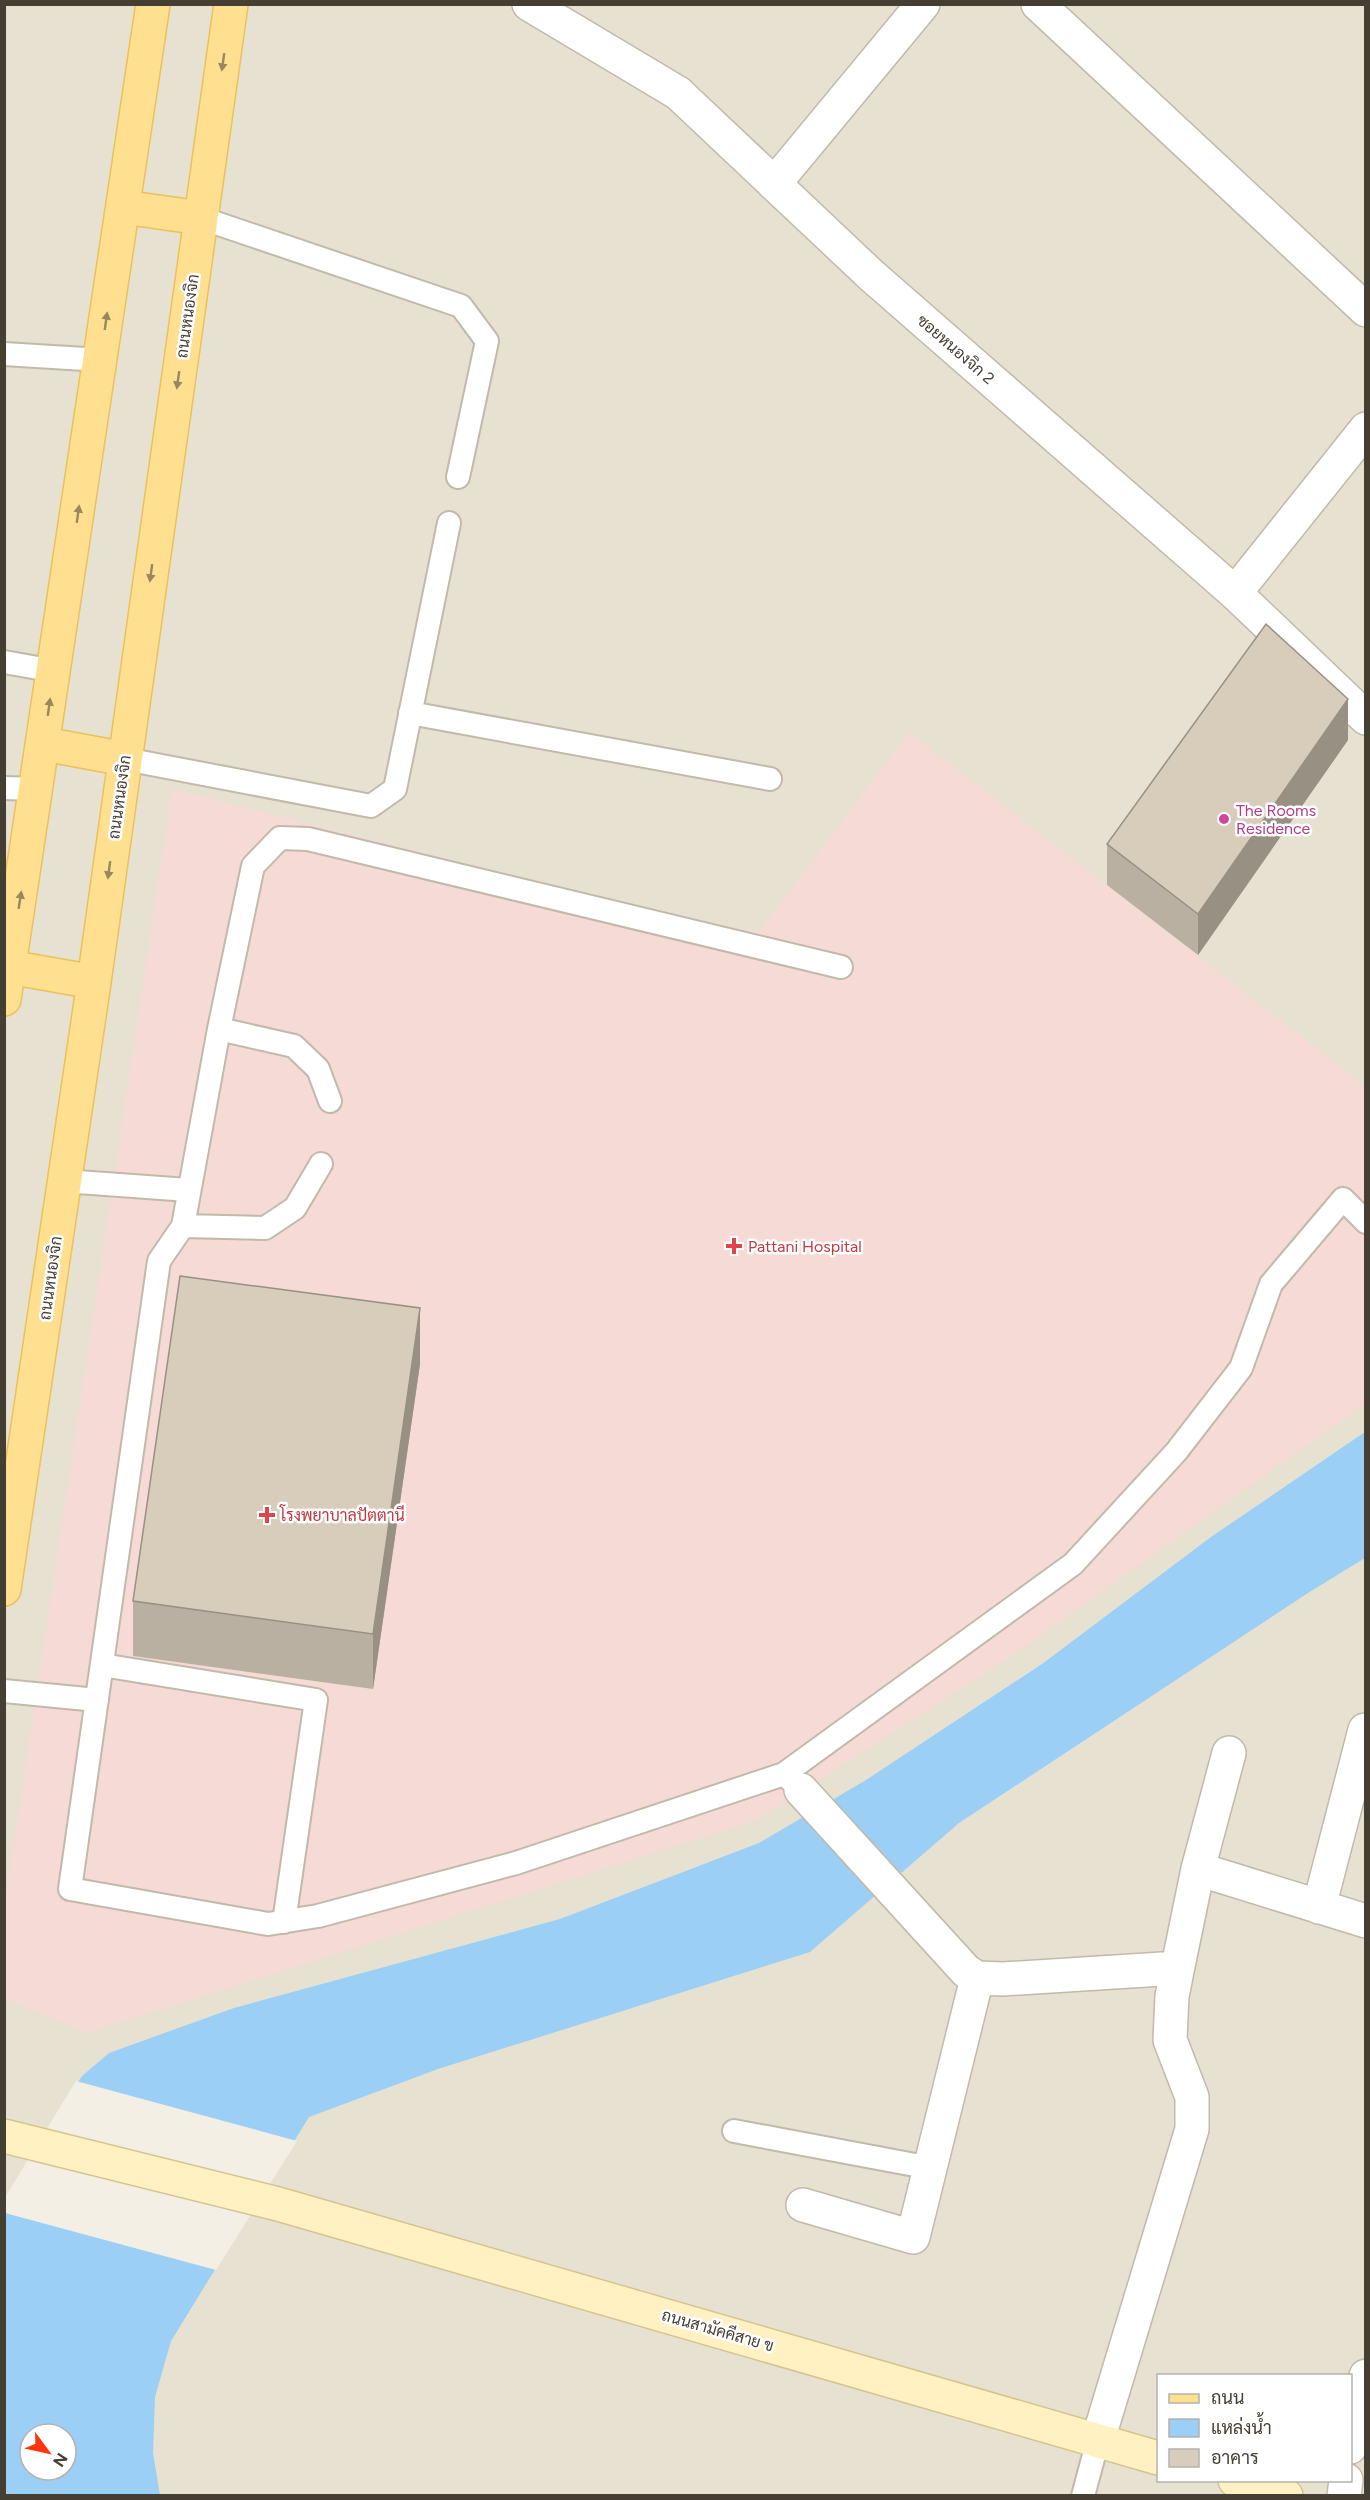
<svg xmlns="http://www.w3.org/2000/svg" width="1370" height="2500" font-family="Figtree,Sarabun,sans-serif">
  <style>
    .residential { fill: #e7e1d1; fill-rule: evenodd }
    .medical { fill: #f5dad6 }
    .water { fill: #9bcff5; fill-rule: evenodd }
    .pier { fill: #f3efe4 }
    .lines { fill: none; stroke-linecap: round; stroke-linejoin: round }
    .lane-casing { stroke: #c2b9a9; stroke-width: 26 }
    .street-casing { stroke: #c2b9a9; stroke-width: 36 }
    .secondary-casing { stroke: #d6c490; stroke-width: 36 }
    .primary-casing { stroke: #ebc159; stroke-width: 36 }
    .lane { stroke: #fff; stroke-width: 22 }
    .street { stroke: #fff; stroke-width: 33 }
    .secondary { stroke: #fff1c2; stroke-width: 33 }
    .primary { stroke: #ffe091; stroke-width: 33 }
    .wall { fill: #bab0a1 }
    .shaded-wall { fill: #979083 }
    .building { fill: #d8cdbb; stroke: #979083; stroke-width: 1.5 }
    .oneway { fill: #99875d }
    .hotel-dot { fill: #d1479c; stroke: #fff; stroke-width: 2 }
    .health-dot { fill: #e0444e; stroke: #fff; stroke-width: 2 }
    .labels { text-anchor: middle; stroke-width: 5; stroke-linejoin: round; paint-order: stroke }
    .street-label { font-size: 16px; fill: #453e33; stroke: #fff }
    .hotel-label { font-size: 16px; fill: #b23c85; stroke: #fff; text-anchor: start }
    .health-label { font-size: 16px; fill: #be3a42; stroke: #fff; text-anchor: start }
  </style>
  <rect width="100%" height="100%" fill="#f3efe4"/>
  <path class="residential" d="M5 5H1365V2495L5 2496ZM1158 2376H1350V2480H1158ZM30 2434H66V2470H30Z"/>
  <path class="medical" d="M909 732 1359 1081 1365 1088V1404L1007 1659 757 1820 87 2033 5 1999V1902L172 789 755 937Z"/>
  <path class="water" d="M1365 1432V1558L1308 1593 959 1823 810 1952 438 2069 309 2117 171 2341 155 2397 153 2453 160 2495H5L4 2204 82 2076 109 2053 234 2008 560 1919 759 1843 866 1780 1042 1664 1211 1537ZM30 2434H66V2470H30Z"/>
  <path class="pier" d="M76 2081 297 2141 216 2270 5 2213 4 2199Z"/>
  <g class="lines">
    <g class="lane-casing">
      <path id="lane" d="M201 218 461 306 487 341 458 477
        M4 354 101 360
        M4 662 55 671
        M410 713 770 779
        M125 759 371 806 395 789 449 523
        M4 788 37 789
        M219 1029 294 1046 318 1069 330 1101
        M64 1181 188 1190
        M183 1226 265 1228 295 1208 321 1164
        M102 1665 316 1700 284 1922
        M4 1691 97 1700
        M784 1774 516 1863 318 1916 268 1924 70 1889 159 1261 183 1226 219 1029 253 866 280 838 308 839 841 967
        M794 1783 784 1774 1073 1564 1176 1452 1241 1368 1271 1284 1343 1199 1366 1222
        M734 2131 931 2168
        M1083 2496 1098 2440"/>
    </g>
    <g class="street-casing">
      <path id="street" d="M529 4 678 93 871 275 1235 593 1366 718
        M1038 4 1366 310
        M774 184 923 4
        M1235 593 1366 429
        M801 1790 966 1971 977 1978 1003 1979 1162 1969 1177 1971 1172 1996 1170 2040 1192 2097V2129L1098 2440
        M1198 1869 1366 1921
        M1319 1907 1365 1730
        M1177 1971 1198 1869 1229 1753
        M803 2205 913 2237 977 1978
        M1350 2447 1355 2416 1366 2376
        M1344 2496 1346 2480"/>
    </g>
    <g class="secondary-casing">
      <path id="secondary" d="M4 2136 278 2204 1158 2458
        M1235 2480 1286 2496"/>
    </g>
    <g class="primary-casing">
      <path id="primary" d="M123 207 201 218
        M44 744 125 759
        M9 967 94 982
        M4 999 153 4
        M4 1589 94 982 231 4"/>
    </g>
    <use href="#lane" class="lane"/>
    <use href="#street" class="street"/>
    <use href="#secondary" class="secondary"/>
    <use href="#primary" class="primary"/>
  </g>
  <path class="wall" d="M1348 740 1198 955 1107 885V844Z
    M420 1364 373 1689 133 1656V1601Z"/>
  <path class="shaded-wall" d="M1348 699V740L1198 955V914Z
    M420 1308V1364L373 1689V1634Z"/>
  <path class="building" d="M1266 624 1348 699 1198 914 1107 844Z
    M180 1276 420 1308 373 1634 133 1601Z"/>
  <defs><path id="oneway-solid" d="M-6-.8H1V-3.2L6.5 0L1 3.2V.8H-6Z" transform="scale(1.5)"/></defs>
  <g class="oneway">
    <use href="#oneway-solid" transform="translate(223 62) rotate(98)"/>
    <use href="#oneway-solid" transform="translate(106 321) rotate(-82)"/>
    <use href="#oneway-solid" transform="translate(178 380) rotate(98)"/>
    <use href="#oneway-solid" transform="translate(78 514) rotate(-82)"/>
    <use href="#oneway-solid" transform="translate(151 573) rotate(98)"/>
    <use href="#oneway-solid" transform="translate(49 707) rotate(-82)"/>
    <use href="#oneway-solid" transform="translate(109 870) rotate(98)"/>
    <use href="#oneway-solid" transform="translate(20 900) rotate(-81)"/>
  </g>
  <circle class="hotel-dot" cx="1224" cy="819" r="6"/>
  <g class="health-dot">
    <path d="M731 1237h6v6h6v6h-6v6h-6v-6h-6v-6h6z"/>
    <path d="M264 1506h6v6h6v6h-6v6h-6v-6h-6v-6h6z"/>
  </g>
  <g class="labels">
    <g class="street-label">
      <text transform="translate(187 316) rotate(-82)" y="6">ถนนหนองจิก</text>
      <text transform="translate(956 349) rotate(41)" y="6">ซอยหนองจิก 2</text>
      <text transform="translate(119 797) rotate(-82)" y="6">ถนนหนองจิก</text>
      <text transform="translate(50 1278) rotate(-82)" y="6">ถนนหนองจิก</text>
      <text transform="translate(718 2330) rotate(16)" y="6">ถนนสามัคคีสาย ข</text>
    </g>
    <g class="hotel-label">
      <text x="1236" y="816">The Rooms<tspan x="1236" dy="18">Residence</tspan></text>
    </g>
    <g class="health-label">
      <text x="748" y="1252">Pattani Hospital</text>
      <text x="280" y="1521">โรงพยาบาลปัตตานี</text>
    </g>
  </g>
  <rect width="1370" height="2500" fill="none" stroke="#453e33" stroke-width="12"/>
  <rect x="1157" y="2374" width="195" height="108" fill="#ffffff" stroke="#b5b2ad" stroke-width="1.5"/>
  <rect x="1169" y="2394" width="30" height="9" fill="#ffe091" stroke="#b5b2ad" stroke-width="1.5"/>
  <text x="1211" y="2404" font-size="18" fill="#453e33">ถนน</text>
  <rect x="1169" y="2419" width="30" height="18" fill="#9bcff5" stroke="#b5b2ad" stroke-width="1.5"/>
  <text x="1211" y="2434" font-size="18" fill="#453e33">แหล่งน้ำ</text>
  <rect x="1169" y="2449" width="30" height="18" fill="#d8cdbb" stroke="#b5b2ad" stroke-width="1.5"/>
  <text x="1211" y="2464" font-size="18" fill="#453e33">อาคาร</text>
  <g transform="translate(48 2452) rotate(123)"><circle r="28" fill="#ffffff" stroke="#b5b2ad" stroke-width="1.5"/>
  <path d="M0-4.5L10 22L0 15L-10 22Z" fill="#ff350f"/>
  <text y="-9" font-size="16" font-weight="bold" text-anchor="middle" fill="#453e33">N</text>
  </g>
</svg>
